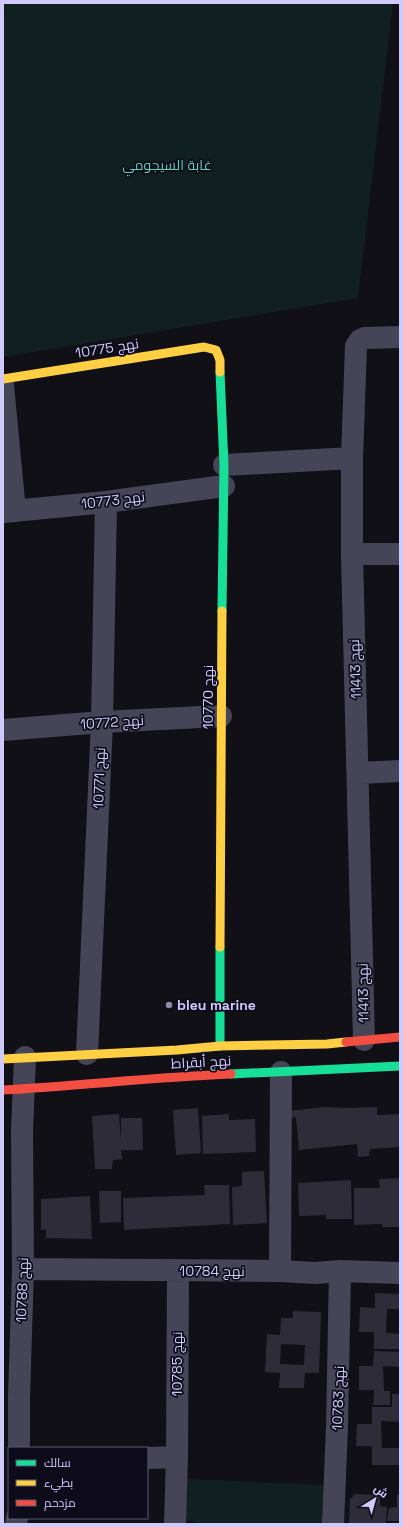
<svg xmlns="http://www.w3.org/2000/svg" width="403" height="1527" font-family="'Space Grotesk',Cairo,sans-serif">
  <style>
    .green { fill: #102020 }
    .building { fill: #2e2c39; fill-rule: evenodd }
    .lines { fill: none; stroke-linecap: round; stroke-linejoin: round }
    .street { stroke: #464557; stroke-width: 22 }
    .fast { stroke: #16e098; stroke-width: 9 }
    .slow { stroke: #ffcf43; stroke-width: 9 }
    .jam { stroke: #f24e42; stroke-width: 9 }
    .poi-dot { fill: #8c89aa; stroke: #0e0c1a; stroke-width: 1.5 }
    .labels { text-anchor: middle; stroke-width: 3.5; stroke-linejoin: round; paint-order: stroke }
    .park-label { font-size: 14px; fill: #5ed2b5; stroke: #0e0c1a }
    .street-label { font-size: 14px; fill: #cfcafa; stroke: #0e0c1a }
    .poi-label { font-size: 14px; font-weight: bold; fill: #cfcafa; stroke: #0e0c1a; text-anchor: start }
  </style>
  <rect width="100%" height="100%" fill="#101016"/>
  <path class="green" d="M3 3H393L358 298 3 357Z
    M185 1479 328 1485 324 1524H202L184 1520Z"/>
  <path class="building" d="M325 1107 351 1108 377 1107V1115L400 1114V1147L370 1149 369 1156 358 1157 357 1144 299 1150 296 1117 289 1119 288 1111Z
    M198 1108 201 1153 176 1155 173 1110Z
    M119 1114 121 1142V1118H142L143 1150H121L122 1159 113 1160 112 1169H95L92 1116Z
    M229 1114V1120L255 1119 256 1152 203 1154 202 1116Z
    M264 1171 267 1223 233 1225 232 1187 242 1186V1172Z
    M400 1178V1227H382V1224L354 1225V1188H380L379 1179Z
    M351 1180 352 1219H326V1215L299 1216 298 1183Z
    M204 1185H229L230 1224 124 1230 123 1198 205 1195Z
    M99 1191H121V1222L100 1223Z
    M90 1196 92 1239 46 1238V1229L41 1230V1199Z
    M375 1293 400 1294V1309H387L386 1333 400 1334V1349H374V1332H359L360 1307 375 1308Z
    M293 1311 321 1312 319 1373H305L304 1388H279L280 1373 265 1372 267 1334 280 1335 281 1318H293ZM281 1344 305 1345 304 1365 280 1364Z
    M374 1351 400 1352V1367L383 1366 384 1391H390V1405H373L374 1390H359V1366H373Z
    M392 1394H400V1422L381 1421 382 1448H400V1465H372V1446H356L357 1424H372V1407H392Z
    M354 1494 380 1495V1506L387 1507 386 1524H349L350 1498H352Z
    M397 1494H400V1521H387L389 1508 397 1507Z"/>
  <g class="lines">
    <path class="street" d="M3 385 15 511
      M224 465 352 458
      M3 512 106 502 224 486
      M352 554H400
      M3 730 102 722 221 716
      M358 773 400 771
      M364 1040 352 554V458L356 346 360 340 365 338 400 337
      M87 1054 102 722 106 502
      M23 1269 280 1271 315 1273 340 1271 400 1273
      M280 1271 281 1072
      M19 1448V1398L23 1269 22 1131 25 1057
      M147 1458 177 1457
      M16 1524 17 1518
      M175 1524 177 1457 178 1271
      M333 1524 337 1427 340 1271"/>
    <path class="fast" d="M220 372 224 465 222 611
      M220 1046V947
      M231 1074 400 1066"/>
    <path class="slow" d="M3 379 204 347 216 350 220 360V372
      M220 947 222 611
      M3 1059 177 1050 220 1046 327 1044 346 1042"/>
    <path class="jam" d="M346 1042 400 1037
      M3 1090C79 1086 155 1077 231 1074"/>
  </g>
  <circle class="poi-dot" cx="169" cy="1005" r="4"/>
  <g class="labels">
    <g class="park-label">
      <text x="167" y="170">غابة السيجومي</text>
    </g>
    <g class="street-label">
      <text transform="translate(107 348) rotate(-9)" y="5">نهج 10775</text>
      <text transform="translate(113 500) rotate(-7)" y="5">نهج 10773</text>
      <text transform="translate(355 669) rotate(-92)" y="5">نهج 11413</text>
      <text transform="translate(208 697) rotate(-90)" y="5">نهج 10770</text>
      <text transform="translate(112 722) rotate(-4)" y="5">نهج 10772</text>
      <text transform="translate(99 778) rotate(-88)" y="5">نهج 10771</text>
      <text transform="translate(363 993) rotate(-91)" y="5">نهج 11413</text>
      <text transform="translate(201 1062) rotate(-3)" y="5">نهج أبقراط</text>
      <text x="212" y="1276">نهج 10784</text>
      <text transform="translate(22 1290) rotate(-88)" y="5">نهج 10788</text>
      <text transform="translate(177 1364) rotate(-90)" y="5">نهج 10785</text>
      <text transform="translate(338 1398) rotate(-88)" y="5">نهج 10783</text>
    </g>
    <g class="poi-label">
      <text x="177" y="1010">bleu marine</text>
    </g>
  </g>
  <rect width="403" height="1527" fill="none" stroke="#cfcafa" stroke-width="8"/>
  <rect x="8" y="1447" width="140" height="72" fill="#0e0c1a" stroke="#5b5874"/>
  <rect x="16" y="1460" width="20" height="6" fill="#16e098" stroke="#5b5874"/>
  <text x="44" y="1467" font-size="12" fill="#cfcafa">سالك</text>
  <rect x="16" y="1480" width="20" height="6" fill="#ffcf43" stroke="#5b5874"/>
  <text x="44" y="1487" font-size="12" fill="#cfcafa">بطيء</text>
  <rect x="16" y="1500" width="20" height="6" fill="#f24e42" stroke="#5b5874"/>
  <text x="44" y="1507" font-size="12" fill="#cfcafa">مزدحم</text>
  <g transform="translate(375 1499) rotate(37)" stroke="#0e0c1a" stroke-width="3" paint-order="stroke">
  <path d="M0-3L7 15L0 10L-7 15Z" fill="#cfcafa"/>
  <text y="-6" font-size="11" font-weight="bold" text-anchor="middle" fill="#cfcafa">ش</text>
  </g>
</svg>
